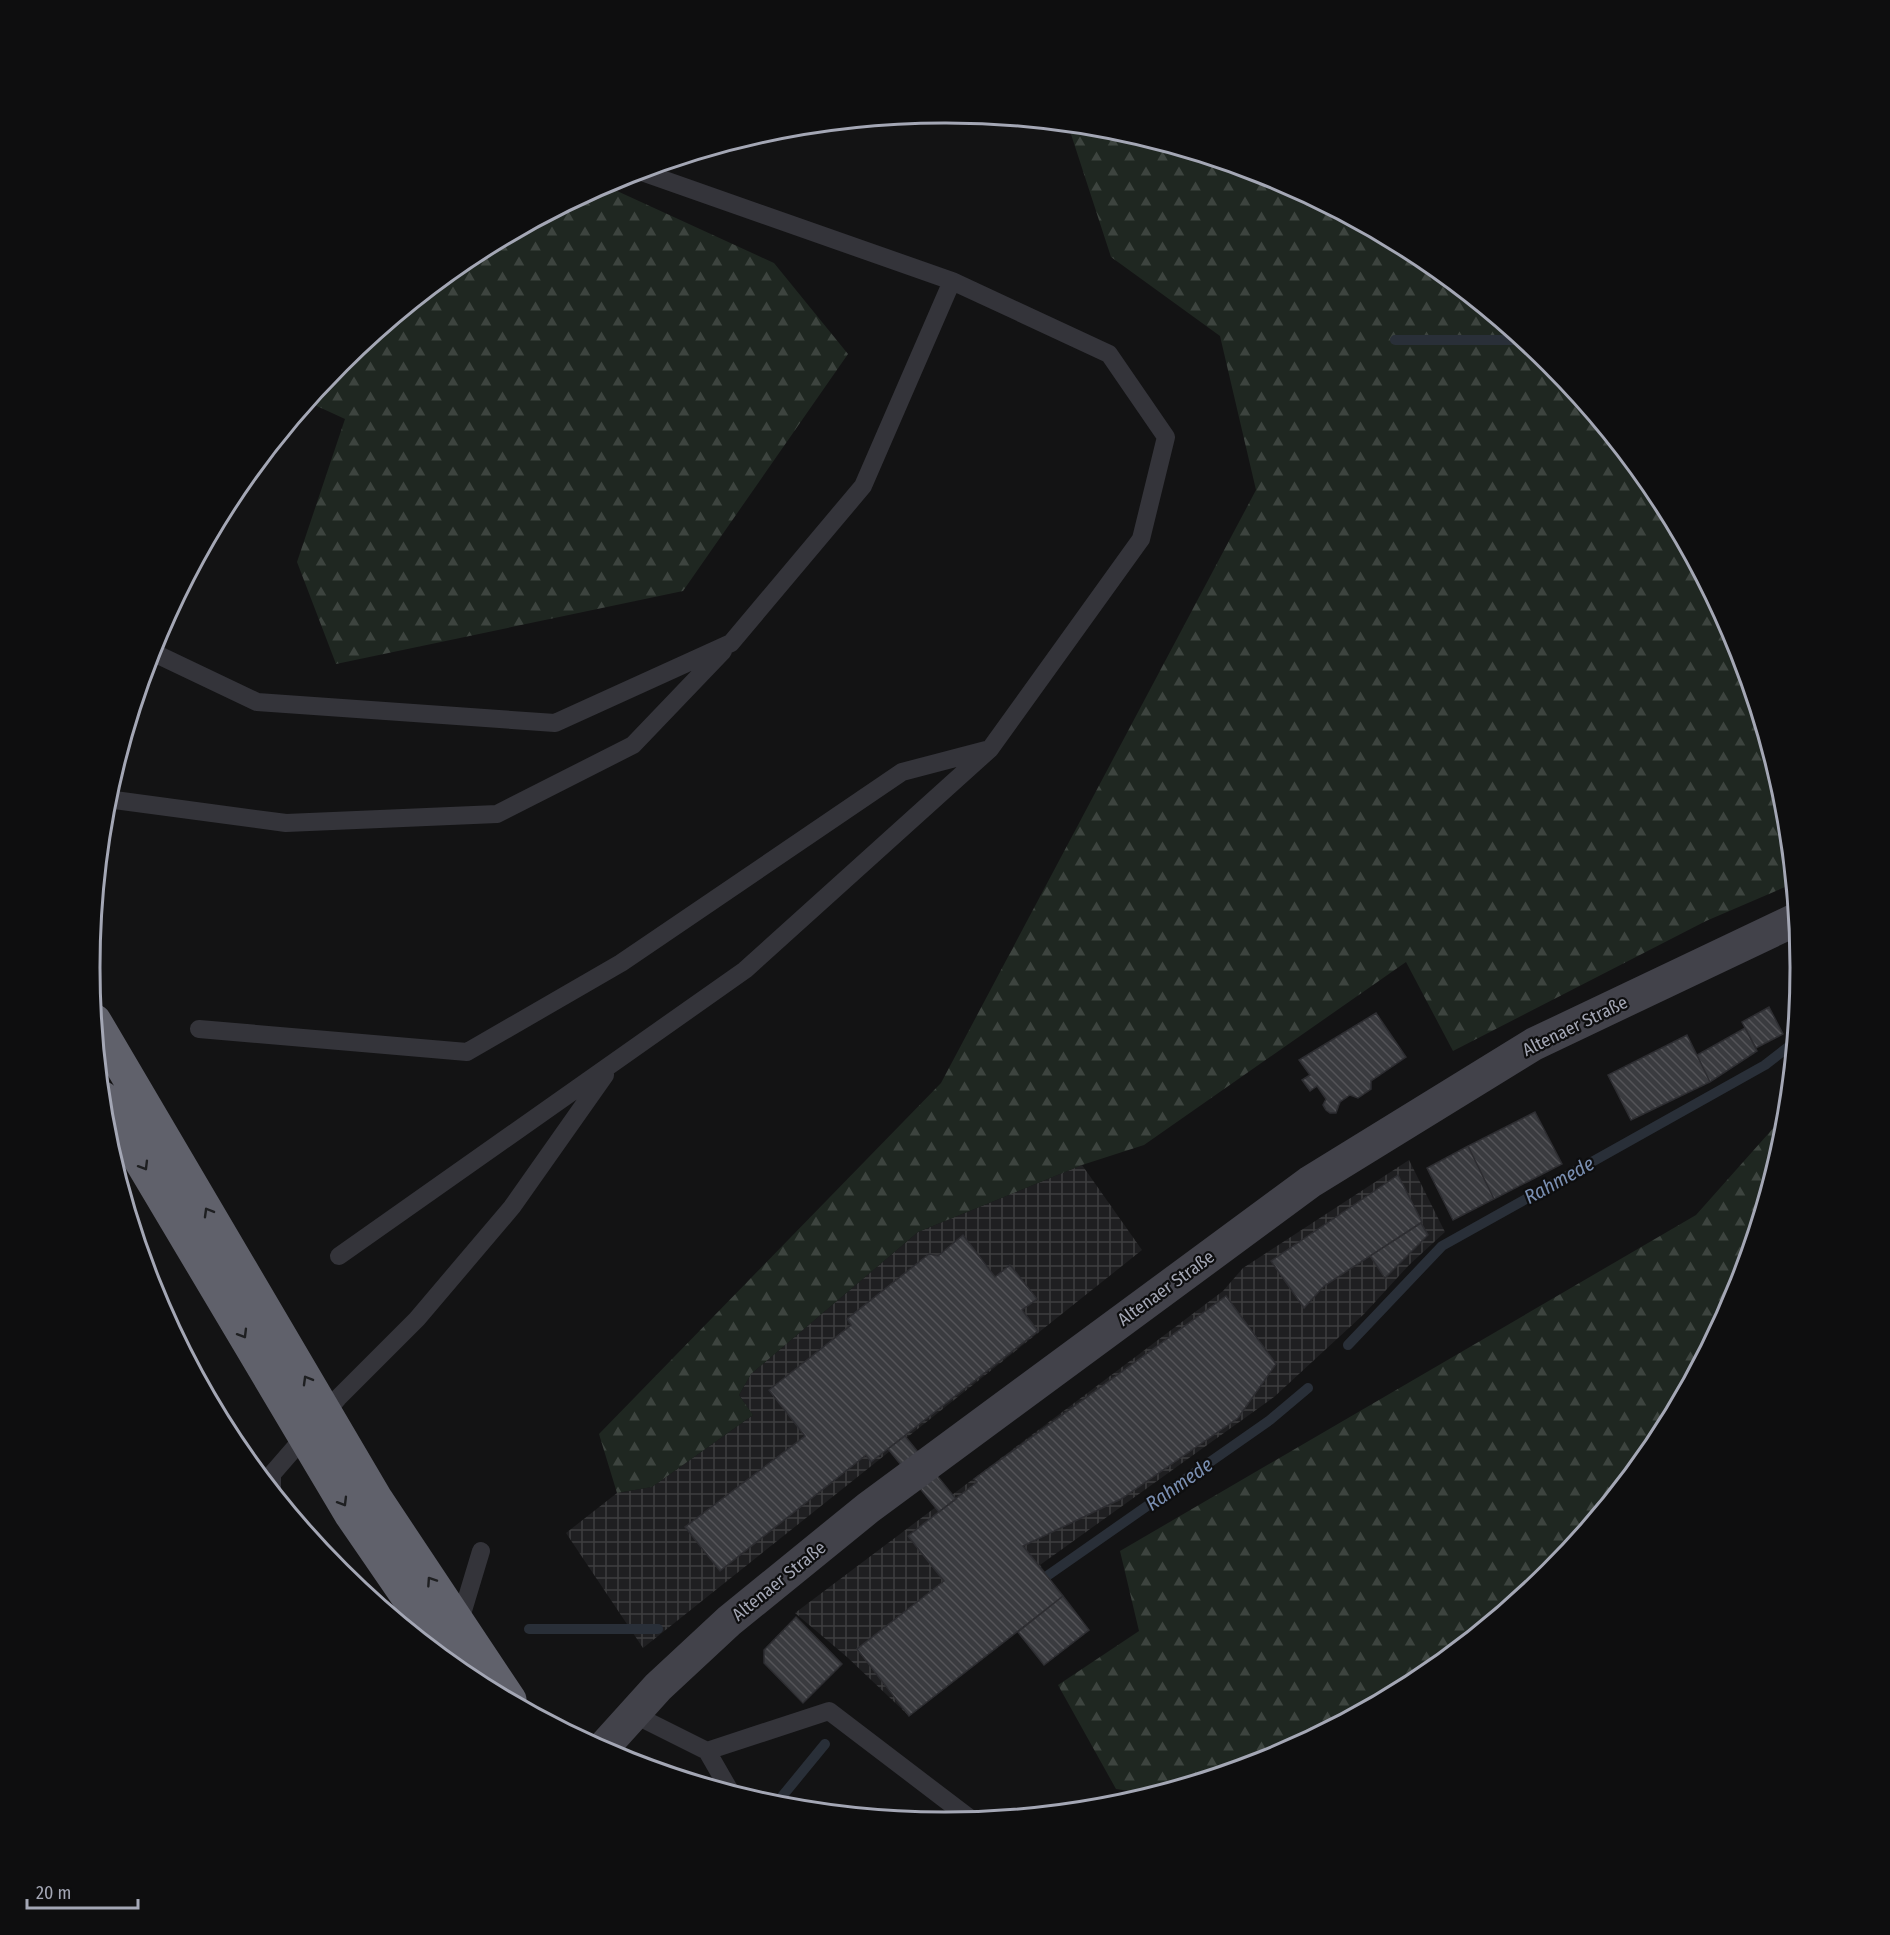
<svg xmlns="http://www.w3.org/2000/svg" width="1890" height="1935" font-family="'Fira Sans Condensed',sans-serif">
  <style>
    .industrial { fill: url(#industrial-grid) }
    .forest { fill: url(#forest-firs) }
    .lines { fill: none; stroke-linecap: round; stroke-linejoin: round }
    .stream { stroke: #292f38; stroke-width: 10 }
    .building { fill: url(#building-back-hatch); stroke: #2d2d31; stroke-width: 1.5 }
    .service { stroke: #34343a; stroke-width: 18 }
    .secondary { stroke: #42424a; stroke-width: 33 }
    .motorway-bridge { stroke: #60616b; stroke-width: 33 }
    .oneway { stroke: #1e1f21 }
    .labels { text-anchor: middle; stroke-width: 4.5; stroke-linejoin: round; paint-order: stroke }
    .street-label { font-size: 18px; fill: #a4a7b5; stroke: #0e0e0f }
    .water-label { font-size: 20px; font-style: italic; fill: #7a8fb2; stroke: #0e0e0f }
    .rim { fill: none; stroke: #a4a7b5; stroke-width: 3 }
  </style>
  <defs>
    <pattern id="industrial-grid" width="8" height="8" patternUnits="userSpaceOnUse" patternTransform="scale(1.5)"><rect width="8" height="8" fill="#1f1f21"/><path d="M0 4h8M4 0v8" fill="none" stroke="#3d3d3f"/></pattern>
    <pattern id="forest-firs" width="22" height="20" patternUnits="userSpaceOnUse" patternTransform="scale(1.5)"><rect width="22" height="20" fill="#1f2721"/><path d="M5 1l3.5 6h-7zM16 11l3.5 6h-7z" fill="#3d443f"/></pattern>
    <pattern id="building-back-hatch" width="6" height="6" patternUnits="userSpaceOnUse" patternTransform="scale(1.5)"><rect width="6" height="6" fill="#3a3b3f"/><path d="M-1 5l2 2M0 0l6 6M5-1l2 2" fill="none" stroke="#545458"/></pattern>
  </defs>
  <rect width="100%" height="100%" fill="#131314"/>
  <path class="industrial" d="M1409 1160 1445 1232 1409 1265 1364 1314 1274 1397 1040 1565 1063 1596 909 1716 847 1657 795 1613 1223 1291 1243 1268Z
    M1082 1165 1142 1250 643 1648 566 1533 617 1493 652 1487 753 1415 739 1395 751 1374 918 1232Z"/>
  <path class="forest" d="M1068 125 1112 129 1273 178 1420 257 1550 363 1656 493 1735 641 1784 801 1792 884 1706 921 1453 1051 1406 962 1144 1145 1082 1165 918 1232 751 1374 739 1395 753 1415 652 1487 617 1493 599 1434 941 1083 1256 490 1220 336 1111 257Z
    M604 185 774 263 848 354 683 591 336 664 297 562 345 419 308 402 341 363 470 256Z
    M1785 1115 1783 1135 1735 1295 1656 1443 1549 1572 1462 1644 1385 1697 1272 1758 1151 1794 1116 1789 1058 1685 1139 1631 1120 1551 1696 1215Z"/>
  <g class="lines">
    <path class="stream" d="M1395 340H1521
      M1348 1345 1442 1246 1765 1065 1792 1044
      M1047 1576 1270 1420 1308 1388
      M529 1629H658
      M775 1805 825 1744"/>
  </g>
  <path class="building" d="M1769 1007 1783 1034 1756 1048 1742 1022Z
    M1376 1013 1406 1057 1371 1081V1089L1358 1098 1350 1095 1340 1102 1336 1113H1330L1326 1110 1323 1105 1326 1099 1317 1086 1310 1091 1302 1080 1310 1075 1299 1060Z
    M1745 1028 1757 1051 1710 1082 1697 1055Z
    M1687 1035 1710 1082 1631 1120 1608 1075Z
    M1535 1112 1562 1164 1494 1199 1468 1146Z
    M1468 1146 1494 1199 1453 1220 1427 1168Z
    M1398 1175 1422 1222 1324 1286 1304 1308 1271 1261Z
    M1421 1223 1428 1235 1385 1278 1370 1256Z
    M963 1235 995 1277 1010 1265 1037 1299 1022 1310 1038 1331 871 1462 866 1455 720 1571 685 1527 805 1436 769 1390 851 1325 847 1319 929 1254 938 1256Z
    M1226 1296 1276 1364 1238 1418 1121 1499 1023 1546 1063 1596 909 1716 857 1649 944 1581 908 1536 977 1482 974 1479Z
    M905 1436 956 1499 939 1512 888 1449Z
    M1063 1596 1089 1630 1044 1665 1018 1632Z
    M796 1617 842 1664 803 1703 764 1663V1650Z"/>
  <g class="lines">
    <path class="service" d="M152 652 257 702 555 723 731 643 863 486 952 281
      M107 799 286 823 497 814 633 745 723 651
      M199 1029 467 1052 621 963 902 772 986 750
      M339 1256 745 970 990 749 1141 539 1166 437 1109 354 952 281 639 171
      M272 1489V1474L338 1398 417 1319 512 1207 605 1075
      M459 1624 481 1551
      M633 1714 707 1751 829 1711 972 1820
      M707 1751 730 1791"/>
    <path class="secondary" d="M602 1749 658 1687 729 1621 868 1508 1310 1182 1534 1044 1795 920"/>
    <path class="motorway-bridge" d="M95 1021 377 1500 510 1700
      M103 1098 351 1515 454 1665"/>
  </g>
  <defs><path id="oneway-chevron" d="M-2-3.5L2.5 0L-2 3.5" fill="none" stroke-width="1.6" stroke-linecap="round" stroke-linejoin="round" transform="scale(1.5)"/></defs>
  <g class="oneway">
    <use href="#oneway-chevron" transform="translate(144 1166) rotate(59)"/>
    <use href="#oneway-chevron" transform="translate(208 1212) rotate(-120)"/>
    <use href="#oneway-chevron" transform="translate(243 1334) rotate(59)"/>
    <use href="#oneway-chevron" transform="translate(307 1380) rotate(-120)"/>
    <use href="#oneway-chevron" transform="translate(343 1502) rotate(59)"/>
    <use href="#oneway-chevron" transform="translate(431 1581) rotate(-124)"/>
  </g>
  <g class="labels">
    <g class="street-label">
      <text transform="translate(1575 1026) rotate(-26)" y="6">Altenaer Straße</text>
      <text transform="translate(1166 1288) rotate(-36)" y="6">Altenaer Straße</text>
      <text transform="translate(779 1581) rotate(-39)" y="6">Altenaer Straße</text>
    </g>
    <g class="water-label">
      <text transform="translate(1559 1180) rotate(-29)" y="7">Rahmede</text>
      <text transform="translate(1179 1484) rotate(-35)" y="7">Rahmede</text>
    </g>
  </g>
  <path d="M0 0H1890V1935H0ZM944 123H946A844 844 0 0 1 1790 967V968A844 844 0 0 1 946 1812H944A844 844 0 0 1 100 968V967A844 844 0 0 1 944 123Z" fill="#0e0e0f" fill-rule="evenodd"/>
  <path class="rim" d="M944 123H946A844 844 0 0 1 1790 967V968A844 844 0 0 1 946 1812H944A844 844 0 0 1 100 968V967A844 844 0 0 1 944 123Z"/>
  <path d="M27 1899v9h111v-9" fill="none" stroke="#a4a7b5" stroke-width="3"/>
  <text x="36" y="1899" font-size="18" fill="#a4a7b5" stroke="#0e0e0f" stroke-width="4.5" paint-order="stroke">20 m</text>
</svg>
